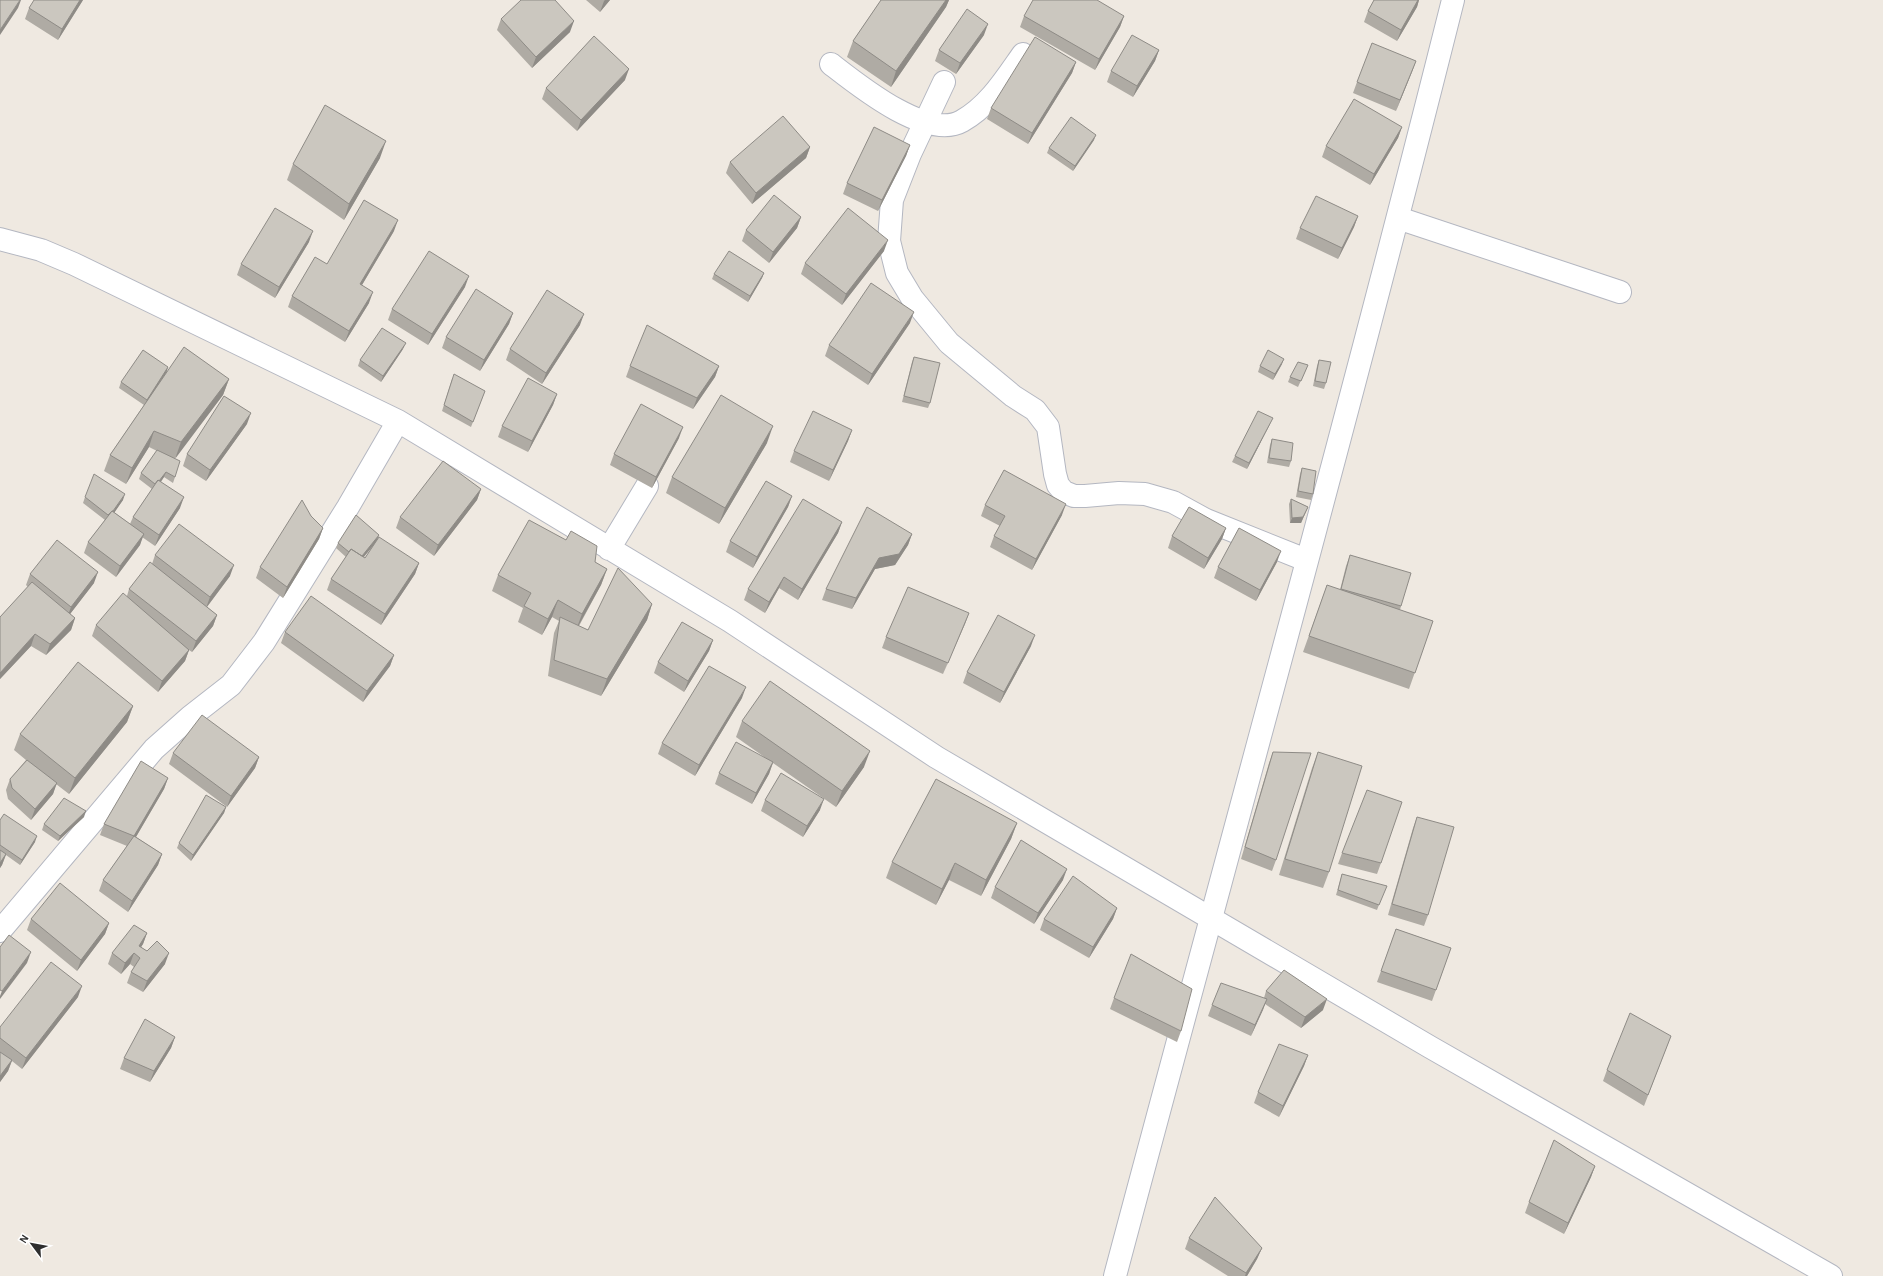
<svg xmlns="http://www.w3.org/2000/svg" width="1883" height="1276" font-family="'Alegreya Sans',sans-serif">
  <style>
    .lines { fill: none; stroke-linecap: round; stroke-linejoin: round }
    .minor-casing { stroke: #b4b7c1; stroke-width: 24 }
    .minor { stroke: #fff; stroke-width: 22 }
    .wall { fill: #afaba4; fill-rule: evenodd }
    .shaded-wall { fill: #8e8b86 }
    .building { fill: #cbc7bf; stroke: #8e8b86 }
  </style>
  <rect width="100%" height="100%" fill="#efe9e1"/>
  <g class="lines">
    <g class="minor-casing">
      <path id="minor" d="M831 64C858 85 927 141 962 121 989 106 1006 78 1023 54
        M944 82 910 154 892 200 889 241 897 273 912 298 949 343 1013 396 1035 410 1048 427 1055 474 1058 485 1064 492 1074 496H1085L1119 493 1145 494 1173 502 1206 520 1306 560
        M1398 218 1620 292
        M0 239 41 250 74 264 398 421 730 621 936 757 1430 1047 1831 1276
        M609 549 647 486
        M0 931 154 749 190 717 231 685 264 642 348 507 398 421
        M1115 1276C1228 851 1346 427 1453 0"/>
    </g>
    <use href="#minor" class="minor"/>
  </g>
  <path class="wall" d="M83 0 58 40 25 19 29 8Z
    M586 0H610L600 12Z
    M881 0H949L946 7 891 87 847 57 853 41Z
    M1374 0H1419L1417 7 1397 41 1364 22 1368 11Z
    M1024 16H1124L1120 27 1095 70 1020 27Z
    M501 19 570 32 532 68 497 30Z
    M984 35 956 74 935 61 939 50Z
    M1159 50 1155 61 1133 97 1107 82 1111 71Z
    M1416 61 1396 111 1353 93 1357 82Z
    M1076 62 1072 73 1028 144 987 119 991 108Z
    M625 80 577 131 542 99 546 88Z
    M1402 127 1398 138 1370 185 1322 157 1326 146Z
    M1094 140 1073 171 1047 153 1049 148Z
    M910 145 906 156 878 211 843 194 847 183Z
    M810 147 806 158 752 204 726 173 730 162Z
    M380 158 344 220 287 180 293 164Z
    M1358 216 1354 227 1338 259 1296 239 1300 228Z
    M801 217 797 228 769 263 742 241 746 230Z
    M394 231 362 285 369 303 345 342 288 307 292 296 327 264Z
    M309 242 275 298 237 275 241 264Z
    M884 251 842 305 801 274 805 263Z
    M764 273 762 278 748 302 712 279 714 274Z
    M465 287 428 345 388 320 392 309Z
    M513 313 509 324 480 371 442 348 446 337Z
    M910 323 868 385 825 356 829 345Z
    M580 325 542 384 506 360 510 349Z
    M403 349 381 382 358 366 360 360Z
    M914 357 930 403 928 408 902 402 912 362Z
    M1319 360 1326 383 1324 389 1313 386 1317 366Z
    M1282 364 1273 380 1258 372 1260 366Z
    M1308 365 1298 387 1288 382 1290 377Z
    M630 366H719L715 377 693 409 626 377Z
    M168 367 167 371 229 379 223 395 175 458V477L173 483 164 477 161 482 180 508 155 546 142 537 140 545 116 577 84 553 88 542 105 520 83 503 85 497 123 500 114 512 130 524 133 517 152 489 139 479 141 473 157 451 149 447 126 484 104 471 110 455 144 405 119 388 121 382Z
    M452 379 485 391 471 427 442 411Z
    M557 394 553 405 528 452 498 437 502 426Z
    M247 424 206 481 183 466 187 454Z
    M1270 424 1247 469 1232 462 1235 456Z
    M852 430 848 441 829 481 790 462 794 451Z
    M679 438 652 488 610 465 614 454Z
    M1272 439 1291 461 1289 467 1267 463 1270 445Z
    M767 443 719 524 666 493 672 477Z
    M1302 468 1313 494 1311 500 1296 497 1300 474Z
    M481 489 477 500 434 556 396 528 400 517Z
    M792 496 788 507 753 568 726 552 730 541Z
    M1291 499 1308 507 1301 523H1290L1289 504Z
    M985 505 1062 515 1032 570 990 547 994 536 1000 526 981 516Z
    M311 516 323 528 319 539 283 598 256 578 260 567Z
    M842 522 838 533 798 600 779 588 765 613 744 600 748 589Z
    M1226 528 1222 539 1204 569 1168 548 1172 536Z
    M912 534 908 545 895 565 875 569 852 609 822 600 826 589Z
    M379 535 377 539 419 563 415 574 381 625 327 590 331 579 346 557 336 548 338 543ZM373 546 365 558 364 557Z
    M155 555 230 576 207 607 217 615 213 626 192 652 189 650 185 661 158 692 92 636 96 625 127 596 129 589 152 564Z
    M1350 555 1401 606 1400 610 1433 621 1409 689 1303 652 1327 585 1340 590 1346 566Z
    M595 562 607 569 601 585 579 626 588 630 652 604 647 620 601 696 548 676 554 633 559 621 552 617 542 635 518 622 523 608 492 591 498 575Z
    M1277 562 1256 601 1214 578 1218 567Z
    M30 574 94 583 70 614 75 618 71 630 46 655 31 646 0 679V617L28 587 26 585Z
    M969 613 943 674 882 648 886 637Z
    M285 632 394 655 390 666 363 702 281 643Z
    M713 640 709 651 684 692 654 673 658 662Z
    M1031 646 1000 703 963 683 967 672Z
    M742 698 695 776 658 754 662 743Z
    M133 706 127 722 69 794 56 784 53 794 31 820 8 799 6 790 10 779 26 760 14 750 20 734Z
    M742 721 864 767 836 807 773 763 769 774 752 804 715 784 719 773 767 759 736 737Z
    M1273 752 1276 860 1272 871 1241 859 1269 763Z
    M1318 752 1329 872 1323 888 1279 875 1312 768Z
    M173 753 259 757 255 768 227 807 169 764Z
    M168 778 164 789 136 837 162 854 158 865 128 912 99 891 103 880 127 846 100 835 104 824Z
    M765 800 820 810 803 837 761 811Z
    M226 807 224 813 191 861 177 848 179 843Z
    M84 817 58 841 42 830 44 824Z
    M1417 817 1428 915 1424 926 1388 915 1413 828Z
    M0 820 35 842 20 865 6 855 2 865 0 868Z
    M1017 823 1011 839 981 896 949 880 936 905 886 878 892 862Z
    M1342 853 1381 863 1377 874 1338 864Z
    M1342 874 1384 891 1377 910 1336 895Z
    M1063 880 1034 924 991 898 995 887Z
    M1117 908 1113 919 1089 958 1040 930 1044 919Z
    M31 919 109 923 105 934 77 971 27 930Z
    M1396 929 1451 948 1432 1001 1377 982Z
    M147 933 143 944 141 947 165 964 143 992 127 983 131 972 134 967 130 964 121 974 108 964 112 953Z
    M1266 991 1323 1010 1301 1028 1265 1004 1251 1036 1208 1016 1212 1005 1264 998Z
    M78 997 22 1069 12 1061 8 1071 0 1082V1027Z
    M1114 998 1181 1031 1177 1042 1110 1009Z
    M1671 1036 1644 1106 1603 1081 1607 1070Z
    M175 1037 171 1048 150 1082 120 1069 124 1058Z
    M1308 1055 1304 1066 1279 1117 1254 1103 1258 1092Z
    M1595 1166 1591 1177 1564 1234 1525 1213 1529 1202Z
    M1189 1238 1262 1248 1257 1259 1247 1276H1228L1185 1249Z"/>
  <path class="shaded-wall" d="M20 0H21L18 8 0 35V30Z
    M80 0H83L58 40 62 29Z
    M605 0H610L600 12 604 1Z
    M946 0H949L946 7 891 87 896 71Z
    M1418 0H1419L1417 7 1397 41 1401 30Z
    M1124 16 1120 27 1095 70 1099 59Z
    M574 21 570 32 532 68 536 57Z
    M988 24 984 35 956 74 960 63Z
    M1159 50 1155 61 1133 97 1137 86Z
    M1416 61 1412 72 1396 111 1400 100Z
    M1076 62 1072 73 1028 144 1032 133Z
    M629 69 625 80 577 131 581 120Z
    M1402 127 1398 138 1370 185 1374 174Z
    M1096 135 1094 140 1073 171 1075 166Z
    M386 141 380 158 344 220 349 204Z
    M910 145 906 156 878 211 882 200Z
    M810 147 806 158 752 204 756 193Z
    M1358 216 1354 227 1338 259 1342 248Z
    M801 217 797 228 769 263 773 252Z
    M398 220 394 231 356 295 360 284Z
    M313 231 309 242 275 298 279 287Z
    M888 240 884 251 842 305 846 294Z
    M764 273 762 278 748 302 750 296Z
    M469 276 465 287 428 345 432 334Z
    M373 292 369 303 345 342 349 331Z
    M914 312 910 323 868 385 872 374Z
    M513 313 509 324 480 371 484 360Z
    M584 314 580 325 542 384 546 373Z
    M406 343 403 349 381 382 383 376Z
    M1284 359 1282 364 1273 380 1275 374Z
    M719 366 715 377 693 409 697 398Z
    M168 367 166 373 145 405 147 400Z
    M229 379 223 395 175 459 181 442Z
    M557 394 553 405 528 452 532 441Z
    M251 413 247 424 206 481 210 470Z
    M1273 418 1270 424 1247 469 1249 463Z
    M773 426 767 443 719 524 725 508Z
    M683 427 679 438 652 488 656 477Z
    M852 430 848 441 829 481 833 470Z
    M154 431 149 447 126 484 132 468Z
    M166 472 164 477 154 491 156 485Z
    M481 489 477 500 434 556 438 545Z
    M125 494 123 500 108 522 110 516Z
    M792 496 788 507 753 568 757 557Z
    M184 497 180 508 155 546 159 535Z
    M1066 504 1062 515 1032 570 1036 559Z
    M1308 507 1301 523H1290L1292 518Z
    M842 522 838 533 798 600 802 589Z
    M323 528 319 539 283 598 287 587Z
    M1226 528 1222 539 1204 569 1208 558Z
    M144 534 140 545 116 577 120 566Z
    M912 534 908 545 895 565 875 569 852 609 856 598 879 558Z
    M379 535 377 541 356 566 358 561Z
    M1281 551 1277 562 1256 601 1260 590Z
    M419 563 415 574 381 625 385 614Z
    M234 565 230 576 206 608 210 597Z
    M607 569 601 585 576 630 582 614Z
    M98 572 94 583 67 618 71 607Z
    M784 577 779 588 765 613 769 602Z
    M558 600 552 617 542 635 548 619Z
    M652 604 647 620 601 696 607 679Z
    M969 613 965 624 943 674 948 663Z
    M217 615 213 626 192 652 196 641Z
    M75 618 71 630 46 655 50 644Z
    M35 634 31 646 0 679V673Z
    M1035 635 1031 646 1000 703 1004 692Z
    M713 640 709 651 684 692 688 681Z
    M189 650 185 661 158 692 162 681Z
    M394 655 390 666 363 702 367 691Z
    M746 687 742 698 695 776 699 765Z
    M133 706 127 722 69 794 75 778Z
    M870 751 864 767 836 807 842 791Z
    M259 757 255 768 227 807 231 796Z
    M773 762 769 774 752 804 756 793Z
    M168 778 164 789 130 847 134 836Z
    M57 783 53 794 31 820 35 809Z
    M824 799 820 810 803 837 807 826Z
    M226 807 224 813 191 861 193 855Z
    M86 811 84 817 58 841 60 836Z
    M1017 823 1011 839 981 896 986 880Z
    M37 836 35 842 20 865 22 860Z
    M6 854 2 865 0 868V863Z
    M162 854 158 865 128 912 132 901Z
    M955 863 949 880 936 905 942 889Z
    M1067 869 1063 880 1034 924 1038 913Z
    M1117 908 1113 919 1089 958 1093 947Z
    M109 923 105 934 77 971 81 960Z
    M147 933 143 944 136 955 139 946Z
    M31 952 27 963 0 999V996L2 991Z
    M134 953 130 964 121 974 125 963Z
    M169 953 165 964 143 992 147 981Z
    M82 986 78 997 22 1069 26 1058Z
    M1267 999 1263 1010 1251 1036 1255 1025Z
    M1327 999 1323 1010 1301 1028 1305 1017Z
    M175 1037 171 1048 150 1082 154 1071Z
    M1308 1055 1304 1066 1279 1117 1283 1106Z
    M12 1060 8 1071 0 1082V1076Z
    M1595 1166 1591 1177 1564 1234 1568 1223Z
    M1262 1248 1257 1259 1247 1276H1245L1246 1273Z"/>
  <path class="building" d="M0 0H20L0 30Z
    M34 0H80L62 29 29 8Z
    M521 0H555L574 21 536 57 501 19Z
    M881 0H946L896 71 853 41Z
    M1033 0H1097L1124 16 1099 59 1024 16Z
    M1374 0H1418L1401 30 1368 11Z
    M967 9 988 24 960 63 939 50Z
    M1132 35 1159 50 1137 86 1111 71Z
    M594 36 629 69 581 120 546 88Z
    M1035 37 1076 62 1032 133 991 108Z
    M1372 43 1416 61 1400 100 1357 82Z
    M1354 99 1402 127 1374 174 1326 146Z
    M325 105 386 141 349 204 293 164Z
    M783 116 810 147 756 193 730 162Z
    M1071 117 1096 135 1075 166 1049 148Z
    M874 127 910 145 882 200 847 183Z
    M774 195 801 217 773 252 746 230Z
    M1316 196 1358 216 1342 248 1300 228Z
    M364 200 398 220 360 284 373 292 349 331 292 296 315 257 327 264Z
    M275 208 313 231 279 287 241 264Z
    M848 208 888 240 846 294 805 263Z
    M429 251 469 276 432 334 392 309Z
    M729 251 764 273 750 296 714 274Z
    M871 283 914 312 872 374 829 345Z
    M476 289 513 313 484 360 446 337Z
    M547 290 584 314 546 373 510 349Z
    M647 325 719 366 697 398 630 366Z
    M382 328 406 343 383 376 360 360Z
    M184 347 229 379 181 442 154 431 132 468 110 455Z
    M143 350 168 367 147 400 121 382Z
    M1268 350 1284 359 1275 374 1260 366Z
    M914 357 940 363 930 403 904 396Z
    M1319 360 1331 362 1326 383 1315 381Z
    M1298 362 1308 365 1301 381 1290 377Z
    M454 374 485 391 473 422 444 405Z
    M528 378 557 394 532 441 502 426Z
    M721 395 773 426 725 508 672 477Z
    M224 396 251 413 210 470 187 454Z
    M641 404 683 427 656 477 614 454Z
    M813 411 852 430 833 470 794 451Z
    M1258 411 1273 418 1249 463 1235 456Z
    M1272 439 1293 443 1291 461 1269 458Z
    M157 450 180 461 175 477 166 472 159 481 158 480 155 484 141 473Z
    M443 461 481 489 438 545 400 517Z
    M1302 468 1316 471 1313 494 1298 491Z
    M1004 470 1066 504 1036 559 994 536 1005 516 985 505Z
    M94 474 125 494 113 511H112L108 515 85 497Z
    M158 480 184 497 159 535 133 517Z
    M766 481 792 496 757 557 730 541Z
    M803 499 842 522 802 589 784 577 769 602 748 589Z
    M1291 499 1308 507 1303 517 1292 518Z
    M302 500 311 516 323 528 287 587 260 567Z
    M867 507 912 534 899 554 879 558 856 598 826 589Z
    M1189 507 1226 528 1208 558 1172 536Z
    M112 511 144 534 120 566 88 542Z
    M356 515 379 535 362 556 351 549 349 552 338 543Z
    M529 520 566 540 571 531 597 546 595 562 607 569 582 614 558 600 548 619 524 606 531 593 498 575Z
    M179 524 234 565 210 597 155 555Z
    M1239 528 1281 551 1260 590 1218 567Z
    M379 537 419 563 385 614 331 579 351 549 365 558Z
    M57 540 98 572 71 607 30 574Z
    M1350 555 1411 573 1401 606 1341 589Z
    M150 562 217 615 196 641 129 589Z
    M618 568 652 604 607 679 554 660 560 617 588 630Z
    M32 582 75 618 50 644 35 634 0 673V617Z
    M1327 585 1433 621 1415 673 1309 636Z
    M908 587 969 613 948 663 886 637Z
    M123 593 189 650 162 681 96 625Z
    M311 596 394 655 367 691 285 632Z
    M998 615 1035 635 1004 692 967 672Z
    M682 622 713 640 688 681 658 662Z
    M78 662 133 706 75 778 20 734Z
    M709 666 746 687 699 765 662 743Z
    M770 681 870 751 842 791 742 721Z
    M202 715 259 757 231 796 173 753Z
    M736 742 773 762 756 793 719 773Z
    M1273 752 1311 753 1276 860 1245 847Z
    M1318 752 1362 766 1329 872 1285 859Z
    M27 760 57 783 35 809 12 788 10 779Z
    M141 761 168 778 134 836 104 824Z
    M781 773 824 799 807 826 765 800Z
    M936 779 1017 823 986 880 955 863 942 889 892 862Z
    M1367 790 1402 802 1381 863 1342 853Z
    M206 795 226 807 193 855 179 843Z
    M64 798 86 811 60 836 44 824Z
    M4 814 37 836 22 860 0 845V820Z
    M1417 817 1454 827 1428 915 1392 904Z
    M134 836 162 854 132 901 103 880Z
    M1021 840 1067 869 1038 913 995 887Z
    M0 850 6 854 0 863Z
    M1342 874 1387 886 1379 905 1338 890Z
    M1073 876 1117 908 1093 947 1044 919Z
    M60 883 109 923 81 960 31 919Z
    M134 925 147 933 139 946 147 951 157 941 169 953 147 981 131 972 140 958 134 953 125 963 112 953Z
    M1396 929 1451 948 1436 990 1381 971Z
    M9 935 31 952 2 991 0 990V947Z
    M1131 954 1192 989 1181 1031 1114 998Z
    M51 962 82 986 26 1058 0 1038V1027Z
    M1284 970 1327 999 1305 1017 1266 991Z
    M1221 983 1267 999 1255 1025 1212 1005Z
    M1630 1013 1671 1036 1648 1095 1607 1070Z
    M145 1019 175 1037 154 1071 124 1058Z
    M1279 1044 1308 1055 1283 1106 1258 1092Z
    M0 1052 12 1060 0 1076Z
    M1554 1140 1595 1166 1568 1223 1529 1202Z
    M1215 1197 1262 1248 1246 1273 1189 1238Z"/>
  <g transform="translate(32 1244) rotate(302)" stroke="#ffffff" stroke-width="3" paint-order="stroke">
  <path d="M0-3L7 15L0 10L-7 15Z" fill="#2e2e2e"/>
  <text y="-6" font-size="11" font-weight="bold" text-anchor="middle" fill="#2e2e2e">N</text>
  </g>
</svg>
